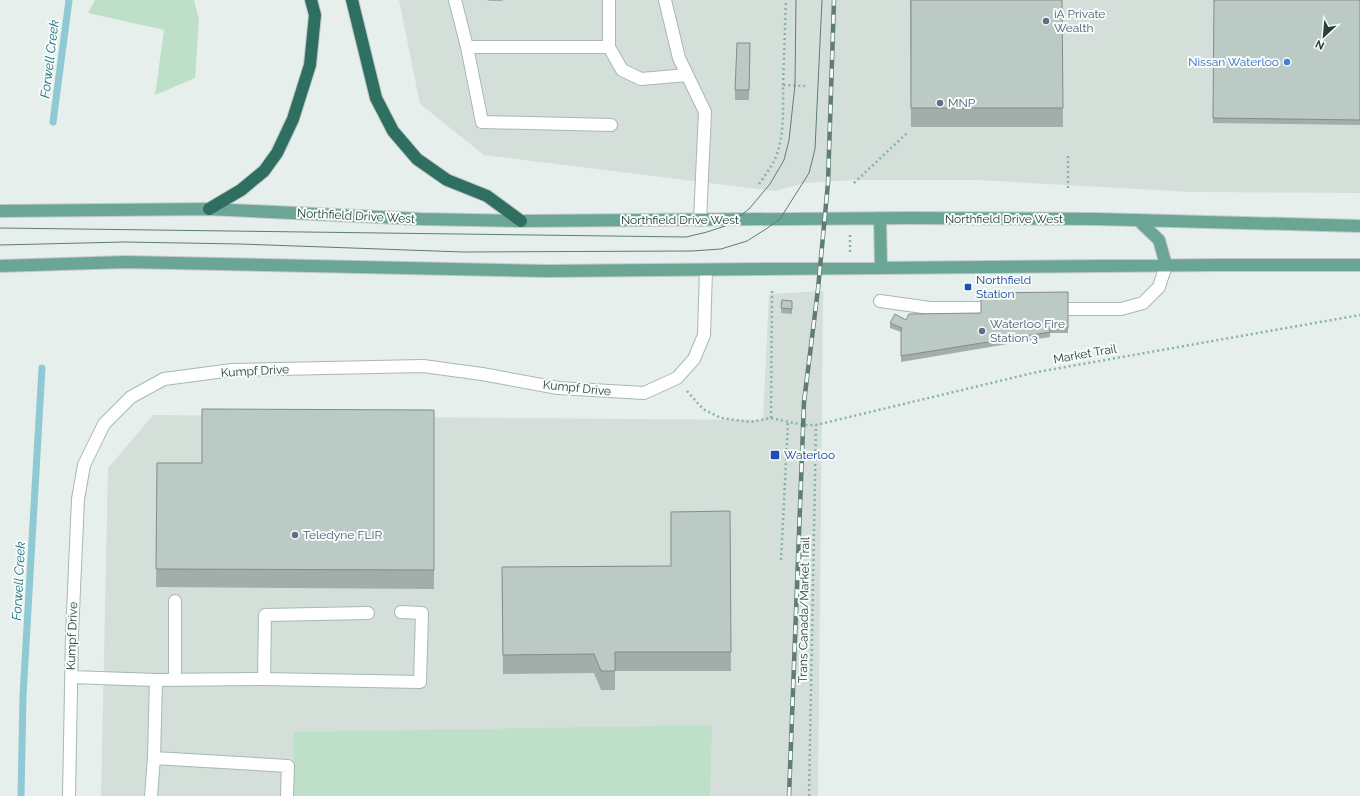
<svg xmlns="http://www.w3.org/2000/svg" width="1360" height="796" font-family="Raleway,sans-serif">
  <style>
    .built { fill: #d4dfda }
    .green { fill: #bfe0c8 }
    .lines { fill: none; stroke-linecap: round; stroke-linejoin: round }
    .stream { stroke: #8ec9d4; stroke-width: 7 }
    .minor-casing { stroke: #a8b8b2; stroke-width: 14 }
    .major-casing { stroke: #c2cac8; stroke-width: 14 }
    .highway-casing { stroke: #c2cac8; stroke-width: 14 }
    .path { stroke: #86b3a5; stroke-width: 2.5; stroke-dasharray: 2 3; stroke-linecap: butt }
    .minor { stroke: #fff; stroke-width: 12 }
    .major { stroke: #6aa596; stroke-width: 12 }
    .highway { stroke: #2f6f62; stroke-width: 12 }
    .tram { stroke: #5f7d75; stroke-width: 1 }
    .rail-casing { stroke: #5f7d75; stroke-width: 4.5 }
    .rail { stroke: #f7fbf9; stroke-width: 3; stroke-dasharray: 9; stroke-linecap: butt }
    .wall { fill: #a1aea9 }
    .building { fill: #bbcac4; stroke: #838d89 }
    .service-dot { fill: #5c6f8a; stroke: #f7fbf9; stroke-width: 1.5 }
    .shop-dot { fill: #3f7fe0; stroke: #f7fbf9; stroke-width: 1.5 }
    .transit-dot { fill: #1a4fb4; stroke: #f7fbf9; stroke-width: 1.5 }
    .labels { text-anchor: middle; stroke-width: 4; stroke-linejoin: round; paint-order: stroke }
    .service-label { font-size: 12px; fill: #4e5e75; stroke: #f7fbf9; text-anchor: start }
    .shop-label { font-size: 12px; fill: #366cbe; stroke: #f7fbf9; text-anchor: end }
    .street-label { font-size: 12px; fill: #24423a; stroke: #f7fbf9 }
    .transit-label { font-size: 12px; fill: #164399; stroke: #f7fbf9; text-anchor: start }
    .water-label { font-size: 13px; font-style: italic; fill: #1c6f80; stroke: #f7fbf9 }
  </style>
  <rect width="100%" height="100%" fill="#e6efeb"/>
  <path class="built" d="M399 0H1360V193L1192 192 977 180H852L804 183 775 191 484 155 420 104Z
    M823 291 818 796H101L108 468 153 415 763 420 769 294Z"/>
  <path class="green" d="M95 0H194L199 20 195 78 155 95 164 30 88 13Z
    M712 725 710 796H294V732Z"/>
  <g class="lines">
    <path class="stream" d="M53 122 69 0
      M21 796 23 696 42 368"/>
    <g class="minor-casing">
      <path id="minor" d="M455 0 467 47H609
        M609 0V47L622 70 641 79 687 75
        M665 0 679 58 705 112 700 220
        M467 47 482 122 611 125
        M880 301 930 308H981
        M1068 309H1121L1143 303 1159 287 1166 265
        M71 677 156 680 154 758 151 796
        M175 679V601
        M264 679 265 615 368 613
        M156 680 264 679 420 682 422 613 401 612
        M154 758 288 766 287 796
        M69 796 72 635 78 499 84 465 104 424 131 397 164 379 232 370 423 366 482 374 558 388 644 393 677 378 694 359 704 335 706 270"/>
    </g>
    <g class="major-casing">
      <path id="major" d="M0 211 209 209 421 219 521 221 907 218 1096 219 1360 226
        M880 218 881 268
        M1138 220 1159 240 1166 265
        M0 266 126 262 547 271 1217 265H1360"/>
    </g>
    <g class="highway-casing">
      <path id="highway" d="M352 0 376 98 393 131 417 159 447 180 487 196 521 221
        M209 209 241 190 264 171 277 153 293 119 310 65 315 15 311 0"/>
    </g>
    <path class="path" d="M783 85 786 0
      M854 183 907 133
      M759 184C764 177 769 170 773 163 785 140 783 110 783 85L805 86
      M1068 188V156
      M850 235V252
      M687 391 703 409 721 418 750 422 771 418 803 425H816L1037 372 1360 315
      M771 418 772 290
      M781 560 788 422
      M809 796 816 425"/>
    <use href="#minor" class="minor"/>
    <use href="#major" class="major"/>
    <use href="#highway" class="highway"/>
    <path class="tram" d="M0 228 686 237 707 232 725 226 736 219 749 209 770 184 784 160 789 140 795 85 796 0
      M0 245 124 242 240 244 463 252 692 251 721 249 747 241 766 229 780 219 809 173 815 149 822 0"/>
    <g class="rail-casing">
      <path id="rail" d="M789 796 804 402 818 289 828 183 834 0"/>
    </g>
    <use href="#rail" class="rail"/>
  </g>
  <path class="wall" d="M487 0H503L502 1H490Z
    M910 0H1062L1063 127H911Z
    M1214 0H1360V125L1213 123Z
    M750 53 749 100H735V90Z
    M1068 292V333H1050V337L901 362V332L890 328V323L981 313Z
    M782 300 792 301V314L781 313Z
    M434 410V589L156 587 157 463H202Z
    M730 511 731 671H615V690H601L594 673 503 674 502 567 671 566Z"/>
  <path class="building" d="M911 0H1062L1063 108H911Z
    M1214 0H1360V120L1213 118Z
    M737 43H750L749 90H735Z
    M1068 292V328H1050V332L901 356V331L902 328 890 323 895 314 906 320 909 314 981 313V293Z
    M782 300 792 301V309L781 308Z
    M202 409 434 410V570L156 569 157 463H202Z
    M730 511 731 652H615V671H601L594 654 503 655 502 567 671 566V512Z"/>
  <g class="service-dot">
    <circle cx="1046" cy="21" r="4"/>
    <circle cx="940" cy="103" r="4"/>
    <circle cx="982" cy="331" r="4"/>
    <circle cx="295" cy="535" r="4"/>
  </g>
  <circle class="shop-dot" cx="1287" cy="62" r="4"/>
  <g class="transit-dot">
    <rect x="964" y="283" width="8" height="8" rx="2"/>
    <rect x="770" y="450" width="10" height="10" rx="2"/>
  </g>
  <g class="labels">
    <g class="service-label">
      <text x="1054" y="18">iA Private<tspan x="1054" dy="14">Wealth</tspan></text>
      <text x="948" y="107">MNP</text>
      <text x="990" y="328">Waterloo Fire<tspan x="990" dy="14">Station 3</tspan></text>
      <text x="303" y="539">Teledyne FLIR</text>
    </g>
    <g class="shop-label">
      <text x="1279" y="66">Nissan Waterloo</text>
    </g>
    <g class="street-label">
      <text transform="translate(356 216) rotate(3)" y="4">Northfield Drive West</text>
      <text x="1004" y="223">Northfield Drive West</text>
      <text x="680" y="224">Northfield Drive West</text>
      <text transform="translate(1085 354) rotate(-10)" y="4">Market Trail</text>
      <text transform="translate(255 371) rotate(-3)" y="4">Kumpf Drive</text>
      <text transform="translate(577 388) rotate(6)" y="4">Kumpf Drive</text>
      <text transform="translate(804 610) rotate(-89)" y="4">Trans Canada/Market Trail</text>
      <text transform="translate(72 636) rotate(-88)" y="4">Kumpf Drive</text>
    </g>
    <g class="transit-label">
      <text x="976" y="284">Northfield<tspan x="976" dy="14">Station</tspan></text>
      <text x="784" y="459">Waterloo</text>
    </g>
    <g class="water-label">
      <text transform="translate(49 59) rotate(-83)" y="5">Forwell Creek</text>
      <text transform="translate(18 581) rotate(-87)" y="5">Forwell Creek</text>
    </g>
  </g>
  <g transform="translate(1324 36) rotate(206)" stroke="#f7fbf9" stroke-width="3" paint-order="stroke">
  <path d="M0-3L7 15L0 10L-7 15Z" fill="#24423a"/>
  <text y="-6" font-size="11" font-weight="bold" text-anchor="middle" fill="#24423a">N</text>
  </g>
</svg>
